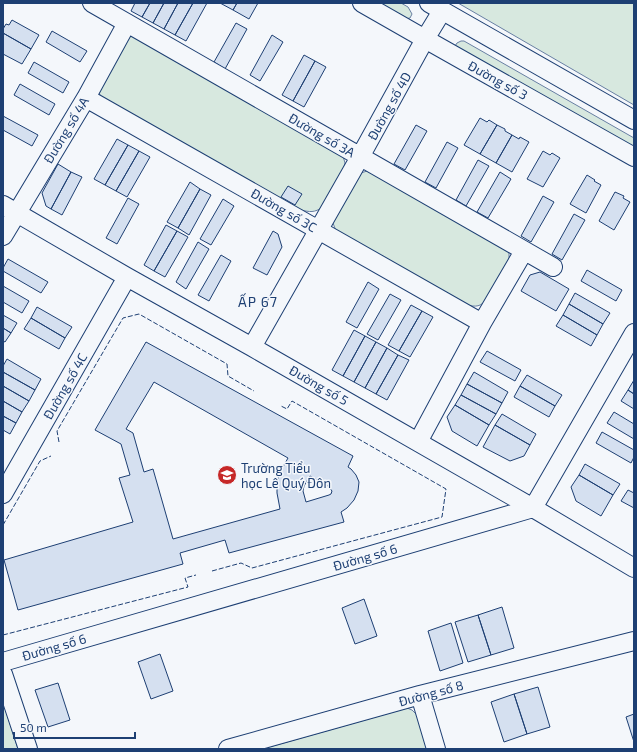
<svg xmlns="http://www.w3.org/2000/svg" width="637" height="752" font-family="'Exo 2',sans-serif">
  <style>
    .green { fill: #d7e8df; stroke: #687fa3 }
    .building { fill: #d5e0f0; stroke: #1d3f73; fill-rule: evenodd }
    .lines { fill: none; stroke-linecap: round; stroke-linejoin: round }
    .minor-casing { stroke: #1d3f73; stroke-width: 20 }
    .minor { stroke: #f4f7fb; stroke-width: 18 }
    .fence { stroke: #1d3f73; stroke-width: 1; stroke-dasharray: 5 2; stroke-linecap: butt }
    .labels { text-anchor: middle; stroke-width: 3; stroke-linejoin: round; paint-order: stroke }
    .street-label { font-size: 13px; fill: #1d3f73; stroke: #f4f7fb }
    .poi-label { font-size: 13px; fill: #1d3f73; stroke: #f4f7fb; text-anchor: start }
    .neighbourhood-label { font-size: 14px; letter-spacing: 1px; fill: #1d3f73; stroke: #f4f7fb }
  </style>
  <rect width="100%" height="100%" fill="#f4f7fb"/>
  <path class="green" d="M373 3H401L408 7 412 14 410 18 405 19Z
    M458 3H634V105Z
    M131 34 343 156 345 163 343 171 323 207C314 213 310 212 301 210L101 97 98 91 99 85Z
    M461 41H464L634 138V152L455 46 457 43Z
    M367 171 506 246 509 253V260L487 299C480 307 477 307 466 305L336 231 333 223V217L361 173Z
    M3 702 18 749H3Z
    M407 708 412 710 417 715 427 749H262Z"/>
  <path class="building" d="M135 3H150L142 17 131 11Z
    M150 3H164L153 23 142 17Z
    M164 3H178L164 29 153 23Z
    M178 3H193L175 35 164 29Z
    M193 3H207L186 41 175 35Z
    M220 3H237L233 10Z
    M237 3H258L249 19 233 10Z
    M12 20 39 35 31 49 3 33V29L6 24 9 25Z
    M236 23 247 29 225 69 214 62Z
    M52 31 87 51 80 62 46 42Z
    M3 33 31 49 22 64 3 54Z
    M272 35 283 42 260 81 250 75Z
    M304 55 315 61 293 101 282 95Z
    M315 61 326 67 304 107 293 101Z
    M34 62 69 82 63 93 28 73Z
    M20 84 55 104 49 115 14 95Z
    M3 116 38 135 32 146 3 130Z
    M480 118 487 122 489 120 497 125 480 154 464 145Z
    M416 125 427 131 405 170 394 164Z
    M497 125 505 129V131L512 135 496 163 480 154Z
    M512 135 519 139 520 137 529 142 512 172 496 163Z
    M117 139 128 145 105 185 94 179Z
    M447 142 458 148 436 188 425 182Z
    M128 145 139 151 116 191 105 185Z
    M139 151 150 157 127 197 116 191Z
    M543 151 550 155 552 153 560 158 543 187 527 179Z
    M478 160 489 166 466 206 456 200Z
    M58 164 71 172 51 209 46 206 42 193Z
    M71 172 82 177 62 215 51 209Z
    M500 172 511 179 488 218 477 212Z
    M587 175 595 180 594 181 601 185 586 213 570 204Z
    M190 182 200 189 178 228 167 222Z
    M288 186 302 194 295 205 281 197Z
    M200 189 211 195 189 235 178 228Z
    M615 192 624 196 623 198 630 202 614 230 599 221Z
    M543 196 554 202 531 242 521 236Z
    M128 198 139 204 117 244 106 238Z
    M223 199 234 206 211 245 200 239Z
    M574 214 585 220 562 260 552 254Z
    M166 225 177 231 154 271 144 265Z
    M177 231 188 237 165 277 154 271Z
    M273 231 278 234 282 247 267 275 253 268Z
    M198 242 209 249 186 289 176 282Z
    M221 255 231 261 209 301 198 295Z
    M8 259 48 282 41 293 3 271V268Z
    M587 270 622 290 616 301 581 281Z
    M540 272 569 289 556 311 521 291 530 275Z
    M368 282 379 289 357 328 346 322Z
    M3 286 29 301 22 313 3 302Z
    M575 293 610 313 603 324 569 304Z
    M390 294 401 300 378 340 367 334Z
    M569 304 603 324 597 335 563 315Z
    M411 305 422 311 399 351 388 345Z
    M37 307 72 327 65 338 31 318Z
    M422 311 433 317 410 357 399 351Z
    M3 315 17 323 11 333 3 328Z
    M563 315 597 335 591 346 556 326Z
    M31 318 65 338 59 349 24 329Z
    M3 328 11 333 5 342 3 341Z
    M354 330 365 336 343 376 332 370Z
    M365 336 376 342 354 382 343 376Z
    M146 342 353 456 348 467 351 469 356 475 359 482 358 491 354 500 347 508 341 512 344 522 229 553 225 540 180 553 183 564 18 610 4 560 133 522 119 478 130 475 121 444 95 430ZM154 382 288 458 279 474 277 483V493L280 509 173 539 153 469 144 472 133 433 126 429ZM310 476 328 486 332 491 331 494 329 495 306 502 303 491 304 486Z
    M376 342 387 348 365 388 354 382Z
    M387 348 398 355 376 394 365 388Z
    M487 351 521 370 515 381 480 362Z
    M398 355 409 360 387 400 376 394Z
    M7 359 41 379 35 390 3 372V366Z
    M3 372 35 390 29 401 3 386Z
    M474 372 508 392 502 403 467 384Z
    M527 375 562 395 555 406 520 386Z
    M634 380V394L628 390Z
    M467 384 502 403 496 414 461 395Z
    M3 386 29 401 22 412 3 401Z
    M520 386 555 406 549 417 514 397Z
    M628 390 634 394V409L621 401Z
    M461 395 496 414 489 425 455 405Z
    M3 401 22 412 16 423 3 416Z
    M455 405 489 425 477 446 452 431 447 417Z
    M614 412 634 424V439L607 423Z
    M502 414 536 434 530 445 495 425Z
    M3 416 16 423 10 434 3 430Z
    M495 425 530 445 524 456 510 461 483 447Z
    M602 432 634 450V457L631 463 596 443Z
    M585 464 620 484 613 495 579 475Z
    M579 475 613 495 601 516 576 501 571 487Z
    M628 490 634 493V508L621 501Z
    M364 599 377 636 355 644 342 608Z
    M502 607 514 648 491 655 478 615Z
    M478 615 491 655 468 662 455 622Z
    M451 623 463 663 440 671 428 631Z
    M160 654 173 691 151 699 138 662Z
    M58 683 70 720 48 727 35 690Z
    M538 687 550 727 527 734 514 694Z
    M514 694 527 734 504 742 491 702Z
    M634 714V742L626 717Z"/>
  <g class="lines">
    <g class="minor-casing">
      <path id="minor" d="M92 3 553 267
        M362 3 425 39 634 157
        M429 3 634 120
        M86 98 482 323
        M3 205 127 277 252 347 533 508 634 568
        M3 236 86 98 127 23
        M252 347 360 157 425 39 442 11
        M418 442 482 323 524 251
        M3 494 127 277
        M3 662 533 508 634 333
        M3 674 28 749
        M420 695 436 749
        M228 749 420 695 634 641"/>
    </g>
    <use href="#minor" class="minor"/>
    <path class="fence" d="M59 442 57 431 123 318 139 314 227 364 228 376 254 391
      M3 525 40 461 51 456
      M212 571 241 563 252 568 442 517 446 489 292 401 287 409 281 406
      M3 635 188 587 185 578 196 575"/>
  </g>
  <defs>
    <g id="school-disc" transform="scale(1)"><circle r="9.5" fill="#c62828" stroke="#f4f7fb"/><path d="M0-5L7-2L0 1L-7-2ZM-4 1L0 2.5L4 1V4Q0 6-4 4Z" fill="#fff"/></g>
  </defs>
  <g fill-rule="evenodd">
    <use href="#school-disc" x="227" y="475"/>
  </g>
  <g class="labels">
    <g class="street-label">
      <text transform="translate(498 80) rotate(29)" y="5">Đường số 3</text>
      <text transform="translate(389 106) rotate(-61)" y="5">Đường số 4D</text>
      <text transform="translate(66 130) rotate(-59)" y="5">Đường số 4A</text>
      <text transform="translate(322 135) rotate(30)" y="5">Đường số 3A</text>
      <text transform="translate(284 210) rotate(30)" y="5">Đường số 3C</text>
      <text transform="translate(319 385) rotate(30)" y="5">Đường số 5</text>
      <text transform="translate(65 386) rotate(-60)" y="5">Đường số 4C</text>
      <text transform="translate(365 557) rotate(-16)" y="5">Đường số 6</text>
      <text transform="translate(54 647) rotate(-16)" y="5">Đường số 6</text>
      <text transform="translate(431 693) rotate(-15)" y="5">Đường số 8</text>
    </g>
    <g class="poi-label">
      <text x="241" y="473">Trường Tiểu<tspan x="241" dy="15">học Lê Quý Đôn</tspan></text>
    </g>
    <g class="neighbourhood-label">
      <text x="258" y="307">ẤP 67</text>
    </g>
  </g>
  <rect width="637" height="752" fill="none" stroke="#1d3f73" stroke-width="8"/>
  <path d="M14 732v6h121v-6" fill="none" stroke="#1d3f73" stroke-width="2"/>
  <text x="20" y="732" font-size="12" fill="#1d3f73" stroke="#f4f7fb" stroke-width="3" paint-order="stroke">50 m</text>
</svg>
